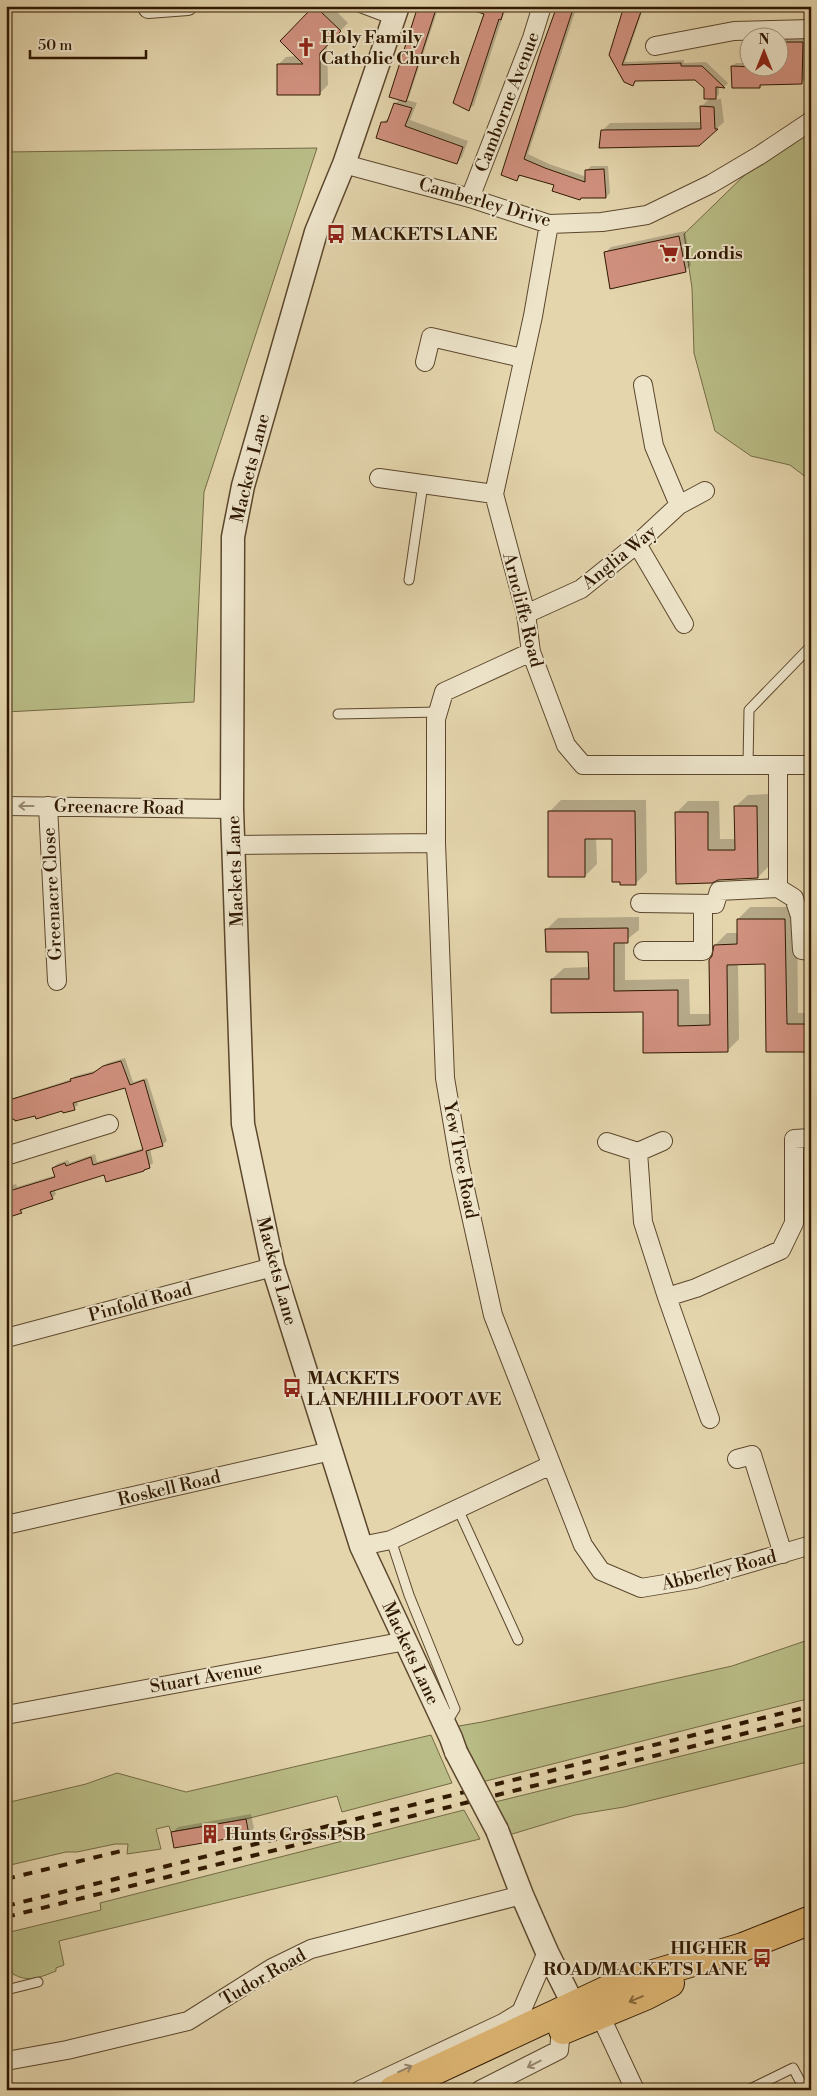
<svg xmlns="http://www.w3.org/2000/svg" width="817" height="2096" font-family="'Libre Bodoni',serif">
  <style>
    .green { fill: #b9bc86; stroke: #746a44 }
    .shadow { fill: #0003 }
    .building { fill: #d1917f; stroke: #2f1801 }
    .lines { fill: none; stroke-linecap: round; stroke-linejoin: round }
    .service-casing { stroke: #5c472c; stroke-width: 11 }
    .minor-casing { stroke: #5c472c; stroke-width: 20 }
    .tertiary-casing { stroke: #5c472c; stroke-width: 25 }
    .trunk-casing { stroke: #2f1801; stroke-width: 30 }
    .service { stroke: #ede4ca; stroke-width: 9 }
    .minor { stroke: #ede4ca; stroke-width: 18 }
    .tertiary { stroke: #ede4ca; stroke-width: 22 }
    .trunk { stroke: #e2ba76; stroke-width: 28 }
    .rail { stroke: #2f1801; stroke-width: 4; stroke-dasharray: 9 9; stroke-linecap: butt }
    .tertiary-bridge-casing { stroke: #5c472c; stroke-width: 25; stroke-linecap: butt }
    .tertiary-bridge { stroke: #ede4ca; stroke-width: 22 }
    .oneway { stroke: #988870 }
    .oneway2 { stroke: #88693c }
    .labels { text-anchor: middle; stroke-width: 4; stroke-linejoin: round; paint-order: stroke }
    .poi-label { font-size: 18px; font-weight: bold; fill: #2f1801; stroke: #ede4ca; text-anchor: start }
    .street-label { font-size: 18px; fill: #2f1801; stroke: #ede4ca }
  </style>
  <rect width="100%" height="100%" fill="#e4d5ad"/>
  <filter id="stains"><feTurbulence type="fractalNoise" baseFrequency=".004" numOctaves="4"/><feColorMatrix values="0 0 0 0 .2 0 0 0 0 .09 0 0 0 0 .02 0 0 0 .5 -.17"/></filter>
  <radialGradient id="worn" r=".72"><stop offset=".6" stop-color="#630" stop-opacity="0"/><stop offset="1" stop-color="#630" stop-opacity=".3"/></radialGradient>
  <path class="green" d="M811 130V481L790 465 751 456 715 431 694 353 692 288 684 234 755 165Z
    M317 148 204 492 194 702 6 712V152Z
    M811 1639V1698L482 1782 453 1727 482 1722 732 1666Z
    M811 1724V1761L624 1807 575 1815 509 1835 491 1803Z
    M431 1735 452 1783 342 1812 337 1796 246 1819 171 1832 169 1826 156 1829 161 1849 127 1854 128 1844H115L77 1852H66L6 1866V1803L86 1784 117 1773 186 1792Z
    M464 1810 480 1839 59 1941 64 1965 56 1968V1971C41 1977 29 1983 13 1974L9 1957H6V1933L101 1910 100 1903Z"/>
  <path class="shadow" d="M316 6H331L348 23 327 44 328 85 320 93 278 65 286 57 297 56 282 41Z
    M420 6H439L409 97 407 100 417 103 410 120 468 141 462 157 457 163 382 123 390 117 395 104 400 99Z
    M486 6H508L503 16 474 105 469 109 455 103Z
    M559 6H577L528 154 549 164 587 177V170L591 166H608L610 193 606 197 522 175 517 179Z
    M626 6H644L625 62 684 60V63L706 62 728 83 725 86H719V94L715 99H721L724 122 699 145 602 131 610 123 702 122V106L710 98 705 87 696 79 637 80 633 85 611 55Z
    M782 6H802L798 10 783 13Z
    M785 39H806L805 79 801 83 763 84 759 87 732 66 736 63H750V68H780L781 42Z
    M685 231 691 265 685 271 605 253 611 247Z
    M768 794 770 865 758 877 718 879 676 813 688 801H719L720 839H736V806L748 795Z
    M561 800H646L647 872 635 884 613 837H596L597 864 585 876 549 812Z
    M750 907H797L798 1013H811V1051H767L766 963H738L739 1039 727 1051 644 1011 552 979 564 968 590 967V950L547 929 558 918 639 917V930L625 941V980L689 979 690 1014H711L715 945 727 933H738V919Z
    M125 1058 133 1082 147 1078 167 1141 163 1144 150 1148 153 1163 149 1166 105 1174 54 1189 56 1194 52 1198 24 1207 21 1212 6 1217V1187L16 1184 17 1187 56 1175 53 1168 57 1164 68 1160 69 1163 95 1154 97 1162 144 1148 126 1086 77 1100 78 1105 74 1108 6 1120V1098L7 1100 72 1079 75 1076 98 1070 108 1063Z
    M251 1814 254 1828 248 1834 172 1833 178 1827Z"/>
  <path class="building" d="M418 6H437L406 102 389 97Z
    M469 6H505L501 20 499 19 469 111 453 103 484 14 468 9Z
    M557 6H574L524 159 545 168 585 182V170L604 169 606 198H581L580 200 552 191 554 185 519 175 517 181 501 175 541 50Z
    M624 6H643L622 65 681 63V66H702L725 88 716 87V99H704V88L695 80 635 81 633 86 624 82 609 55Z
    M310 10H319L341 31 320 53V95H277V64H303L280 41Z
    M780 42H803L802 84 760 85V88H732L731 66 780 68Z
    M394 103 412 108 405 126 463 147 457 164 376 138 381 122H387Z
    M700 106 714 107 715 129H718L699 146 599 148 601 130 701 129Z
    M679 236 686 272 610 289 604 252Z
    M734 806H757L758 878 718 880 712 883 676 884 675 812H708V850H735Z
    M548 811H635L636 885H620V882H612V839H585V877H548Z
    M737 919H785L787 1024H811V1052H766L765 964 727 965 728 1052 643 1053V1012L551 1013V979H589L588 952H546L545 929 628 928V943H614V991L678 990V1026L710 1025 709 960 712 956 714 945 737 944Z
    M121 1061 130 1085 144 1080 163 1146 146 1151 150 1168 144 1170V1171L106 1182 104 1175 50 1192 53 1199 20 1210 22 1213 6 1218V1192L55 1177 52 1168 65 1163 66 1166 91 1157 93 1165 143 1150 125 1088 73 1103 75 1110 63 1113 62 1111 36 1119 35 1116 15 1121 14 1119 6 1121V1101L71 1081 70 1079 93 1073 103 1066Z
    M246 1819 249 1835 174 1848 171 1832Z"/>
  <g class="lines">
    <g class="service-casing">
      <path id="service" d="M356 6 393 20
        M409 580 423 484
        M338 714 438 712
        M748 765 749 710 811 646
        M458 1509 518 1640
        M391 1540 409 1595 455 1709 446 1724
        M6 1990 38 1982
        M748 2090 793 2068 805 2090"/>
    </g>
    <g class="minor-casing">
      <path id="minor" d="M148 9 188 6
        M655 46 734 31 811 29
        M344 164 470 198 549 224 602 222 647 215 711 184 760 155 811 121
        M470 198 532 38 542 6
        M549 224 533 316 494 494 526 614 531 652 566 745 583 765H811
        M425 362 431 337 522 358
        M379 478 494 494
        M679 505 705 491
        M637 544 684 624
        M526 614 581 589 637 544 679 505 654 446 643 385
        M531 652 444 692 436 719V843L445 1078 460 1166 493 1315 583 1545 601 1571 641 1588 695 1579 811 1545
        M6 806 232 809
        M48 806 57 981
        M233 845 436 843
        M778 888 794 898 800 916 802 950 811 951
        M640 903 715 904 719 891 778 888V765
        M643 951H703V904
        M607 1142 638 1152 663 1141
        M638 1152 643 1222 667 1297 696 1288 781 1250 794 1223V1139L811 1138
        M6 1156 109 1124
        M667 1297 710 1419
        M6 1338 273 1267
        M737 1459 752 1455 783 1554
        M6 1525 331 1451
        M361 1546 391 1540 551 1465
        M6 1715 406 1641
        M591 2013 600 2015 635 2090
        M6 2061 67 2050 188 2021 272 1968 311 1949 522 1895
        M360 2090 503 2023 521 2012 547 1952
        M480 2090 559 2050 561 2030"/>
    </g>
    <g class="tertiary-casing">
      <path id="tertiary" d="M398 6 344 164 316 232 243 486 233 537 232 809 243 1124 273 1267 361 1546 451 1738 456 1752
        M497 1830 522 1895 547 1952 574 2006 587 2012"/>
    </g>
    <g class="trunk-casing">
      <path id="trunk" d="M563 2030 645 1996 670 1983
        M393 2090 620 1984 743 1947 811 1920"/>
    </g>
    <use href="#service" class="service"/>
    <use href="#minor" class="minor"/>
    <use href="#tertiary" class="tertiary"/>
    <use href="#trunk" class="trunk"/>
    <path class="rail" d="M6 1879 121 1851
      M6 1906 811 1706
      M6 1917 811 1717"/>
    <g class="tertiary-bridge-casing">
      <path id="tertiary-bridge" d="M456 1752 497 1830"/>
    </g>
    <use href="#tertiary-bridge" class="tertiary-bridge"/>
  </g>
  <defs><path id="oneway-shaft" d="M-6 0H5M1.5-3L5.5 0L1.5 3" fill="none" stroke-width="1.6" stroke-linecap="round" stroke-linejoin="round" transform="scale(1.25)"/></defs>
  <g class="oneway">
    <use href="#oneway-shaft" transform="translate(26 806) rotate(180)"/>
    <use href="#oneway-shaft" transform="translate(534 2064) rotate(153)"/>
    <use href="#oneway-shaft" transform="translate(405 2069) rotate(-25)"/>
  </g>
  <use class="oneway2" href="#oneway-shaft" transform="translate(636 1999) rotate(157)"/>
  <defs>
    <g id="church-bare" transform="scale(1.5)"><path d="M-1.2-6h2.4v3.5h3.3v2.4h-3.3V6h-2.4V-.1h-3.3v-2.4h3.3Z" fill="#8f2418" stroke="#ede4ca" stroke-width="2.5" paint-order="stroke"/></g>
    <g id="bus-bare" transform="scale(1.5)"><path d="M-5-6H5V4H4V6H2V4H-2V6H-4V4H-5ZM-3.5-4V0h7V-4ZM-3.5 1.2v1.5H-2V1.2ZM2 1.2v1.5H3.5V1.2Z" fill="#8f2418" stroke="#ede4ca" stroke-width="2.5" paint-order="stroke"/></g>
    <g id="supermarket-bare" transform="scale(1.5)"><path d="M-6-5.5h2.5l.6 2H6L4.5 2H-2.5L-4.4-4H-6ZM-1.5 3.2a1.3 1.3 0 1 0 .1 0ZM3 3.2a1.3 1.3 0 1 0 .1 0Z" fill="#8f2418" stroke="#ede4ca" stroke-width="2.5" paint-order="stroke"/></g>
    <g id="building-bare" transform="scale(1.5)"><path d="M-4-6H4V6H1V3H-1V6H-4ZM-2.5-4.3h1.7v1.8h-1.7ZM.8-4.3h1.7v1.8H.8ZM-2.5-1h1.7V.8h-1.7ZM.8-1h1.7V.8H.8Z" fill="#8f2418" stroke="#ede4ca" stroke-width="2.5" paint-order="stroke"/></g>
  </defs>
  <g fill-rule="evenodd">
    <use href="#church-bare" x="306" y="47"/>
    <use href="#bus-bare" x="336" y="234"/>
    <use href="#supermarket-bare" x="669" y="253"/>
    <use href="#bus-bare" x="292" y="1388"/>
    <use href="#building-bare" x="210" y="1834"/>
    <use href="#bus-bare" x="762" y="1958"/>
  </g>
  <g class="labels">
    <g class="poi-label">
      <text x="321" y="43">Holy Family<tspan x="321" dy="21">Catholic Church</tspan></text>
      <text x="351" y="240">MACKETS LANE</text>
      <text x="684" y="259">Londis</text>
      <text x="307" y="1384">MACKETS<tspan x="307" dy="21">LANE/HILLFOOT AVE</tspan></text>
      <text x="225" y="1840">Hunts Cross PSB</text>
      <text x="747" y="1954" text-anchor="end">HIGHER<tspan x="747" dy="21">ROAD/MACKETS LANE</tspan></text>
    </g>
    <g class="street-label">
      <text transform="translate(507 102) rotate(-69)" y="6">Camborne Avenue</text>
      <text transform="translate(485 202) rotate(16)" y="6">Camberley Drive</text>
      <text transform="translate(250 468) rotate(-76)" y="6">Mackets Lane</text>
      <text transform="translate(619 557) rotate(-39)" y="6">Anglia Way</text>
      <text transform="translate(523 610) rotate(76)" y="6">Arncliffe Road</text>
      <text transform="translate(119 807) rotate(1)" y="6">Greenacre Road</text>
      <text transform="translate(235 871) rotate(-92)" y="6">Mackets Lane</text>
      <text transform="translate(52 894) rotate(-93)" y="6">Greenacre Close</text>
      <text transform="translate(461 1160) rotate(79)" y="6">Yew Tree Road</text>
      <text transform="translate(277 1271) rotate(75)" y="6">Mackets Lane</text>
      <text transform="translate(140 1302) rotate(-15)" y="6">Pinfold Road</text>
      <text transform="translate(169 1488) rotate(-13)" y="6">Roskell Road</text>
      <text transform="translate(719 1570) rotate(-14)" y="6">Abberley Road</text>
      <text transform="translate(411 1653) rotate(65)" y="6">Mackets Lane</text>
      <text transform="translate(206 1677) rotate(-10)" y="6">Stuart Avenue</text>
      <text transform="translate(263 1977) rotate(-30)" y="6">Tudor Road</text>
    </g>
  </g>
  <rect width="817" height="2096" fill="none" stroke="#e4d5ad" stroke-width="25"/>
  <rect x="8" y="8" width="802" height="2081" fill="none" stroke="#2f1801" stroke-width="2.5"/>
  <rect x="12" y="12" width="792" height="2071" fill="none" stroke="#2f1801"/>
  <g transform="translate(764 52)"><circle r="24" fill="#ede4ca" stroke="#a1927a"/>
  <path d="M0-4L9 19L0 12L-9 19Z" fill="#8f2418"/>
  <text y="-8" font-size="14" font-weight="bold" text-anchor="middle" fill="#2f1801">N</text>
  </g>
  <path d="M30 50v8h116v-8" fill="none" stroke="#2f1801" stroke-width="2.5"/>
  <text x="38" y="50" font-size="15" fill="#2f1801" stroke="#ede4ca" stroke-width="4" paint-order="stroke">50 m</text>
  <rect width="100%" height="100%" filter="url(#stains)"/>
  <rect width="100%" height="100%" fill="url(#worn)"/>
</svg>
